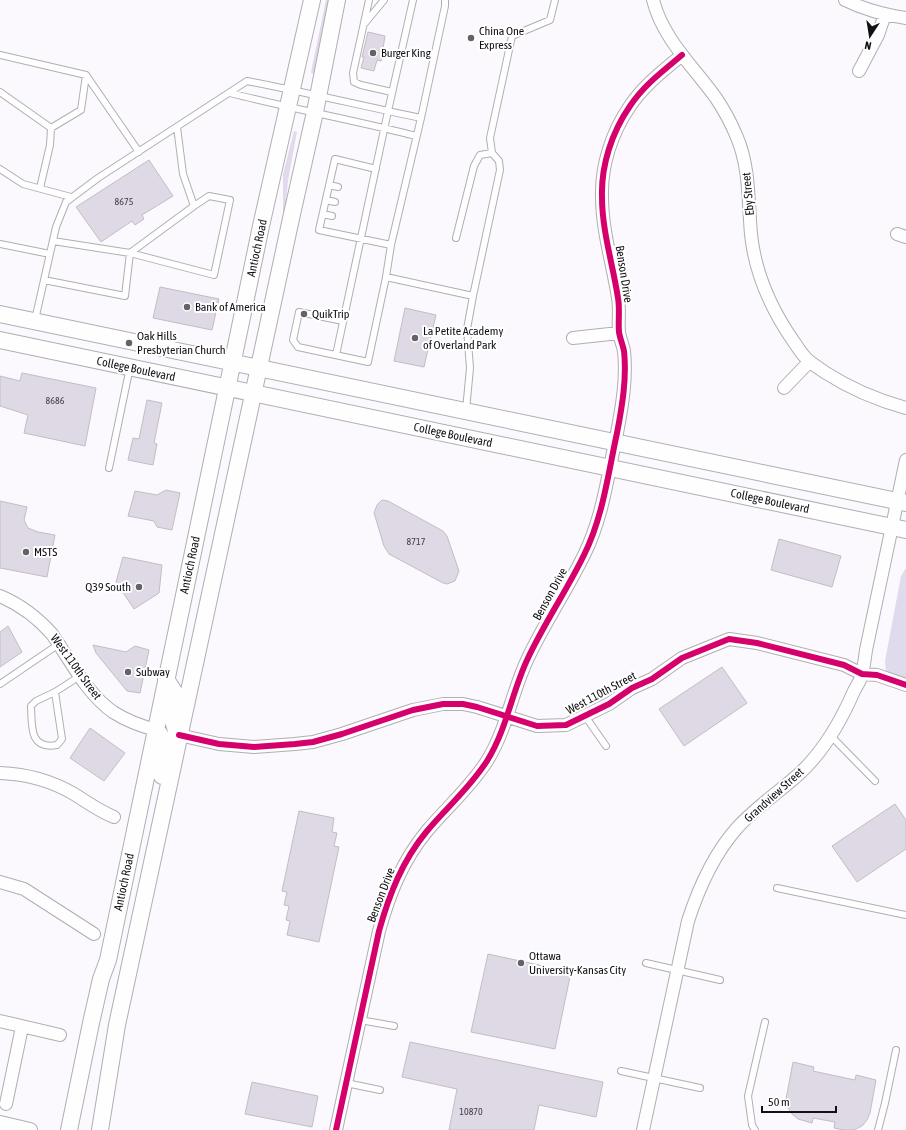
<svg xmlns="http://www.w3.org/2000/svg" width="906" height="1130" font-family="'Asap Condensed',sans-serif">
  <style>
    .green { fill: #e1d9ec }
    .building { fill: #ded9e5; stroke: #c0bfc3 }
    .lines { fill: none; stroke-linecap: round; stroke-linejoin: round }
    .service-casing { stroke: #afaeb2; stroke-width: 8 }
    .minor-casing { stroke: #afaeb2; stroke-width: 14 }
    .tertiary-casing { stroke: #afaeb2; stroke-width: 16 }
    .secondary-casing { stroke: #afaeb2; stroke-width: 18 }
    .service { stroke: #fefeff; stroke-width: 6 }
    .minor { stroke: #fefeff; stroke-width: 12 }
    .tertiary { stroke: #fefeff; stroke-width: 14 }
    .secondary { stroke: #fefeff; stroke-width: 16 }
    .cycleway-casing { stroke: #fff; stroke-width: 8 }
    .cycleway { stroke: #d6006c; stroke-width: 6 }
    .poi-dot { fill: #646266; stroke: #fff; stroke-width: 1.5 }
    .labels { text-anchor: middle; stroke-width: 4; stroke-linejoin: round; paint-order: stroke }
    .number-label { font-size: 10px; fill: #454248 }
    .poi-label { font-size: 12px; fill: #121014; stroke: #fff; text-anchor: start }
    .street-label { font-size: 12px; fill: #121014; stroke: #fff }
  </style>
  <rect width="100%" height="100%" fill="#fbf9fe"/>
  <path class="green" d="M326 0H332L315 74 311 73 312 67Z
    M294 131 297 132 296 137 288 181 285 212H283V174Z
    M906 568V679L886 673 885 661 901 576Z"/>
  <path class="building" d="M368 32 385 36 381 61 377 60 374 71 361 68 364 57H362Z
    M149 160 173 196 142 215 144 219 135 225 132 221 101 242 76 207Z
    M160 287 219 299 212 330 153 318Z
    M405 308 436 315 424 367 394 361Z
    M22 373 96 388 85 446 24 433 28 415 0 406V376L20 381Z
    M147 400 162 403 154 443 157 444 153 465 128 460 133 438 139 439Z
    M166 490 180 493 172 530 157 527 154 521 128 516 135 491 157 495Z
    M382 500 388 501 443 531 447 536 459 571 455 581 447 584 443 583 389 554 384 546 374 513 377 505Z
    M0 501 27 507 24 520 28 528 38 532 55 535 47 577 0 568Z
    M779 539 841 556 832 587 771 570Z
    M123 557 162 565 159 593 134 609 116 582Z
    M8 626 22 652 0 667V632Z
    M93 645 126 652 135 646 149 650 140 693 127 691 96 653Z
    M722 667 747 703 684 746 659 709Z
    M90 728 125 753 104 781 70 758Z
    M895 804 906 820V849L857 882 832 846Z
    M299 811 334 818 332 832 337 833 334 846 339 847 319 942 287 935 290 921 286 920 289 906 284 905 287 892 282 891Z
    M488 954 571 972 555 1049 471 1032Z
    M410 1042 603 1082 596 1117 539 1105 534 1130H449L457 1089 402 1077Z
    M793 1062 814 1067 813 1071 855 1080 856 1075 876 1080 870 1113 867 1120 862 1126 854 1130H844L834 1128 835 1122 813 1118 812 1123 798 1119 792 1114 788 1108 786 1099Z
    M252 1082 318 1096 312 1127 245 1114Z"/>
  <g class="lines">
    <g class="service-casing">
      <path id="service" d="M369 0 353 73 354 82 361 85 392 92
        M445 0V6L421 118 391 245 386 277 473 296
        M365 23 384 0
        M0 55 86 75 139 152
        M0 92 51 128 50 145 40 188
        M230 93C292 109 354 120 416 136
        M51 128 81 110 86 75
        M492 153 490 138 512 36 550 20 555 0
        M0 169 23 184 71 197
        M376 169 335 159 319 230 391 245
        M329 185 338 187
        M326 200 335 202
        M323 214 332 216
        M456 238 474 166 480 155 492 153 499 161 500 170 473 296 467 329 470 368 466 410
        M53 241 130 253 194 206
        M0 244 50 254
        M44 280 125 296 130 253 214 275 230 200 209 196 194 206 183 174 177 127
        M35 320 56 227 66 202 98 178 247 81C305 92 363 106 421 118
        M343 321 299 312 293 340 298 347 368 362 386 277
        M336 355 388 111 413 0
        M109 468 130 367
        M0 684 59 644
        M55 692 62 739 57 745C29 750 32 726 31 706L36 701 55 692 80 676
        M585 716 606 746
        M831 736 875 781
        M777 888 906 915
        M646 963 720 980
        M360 1020 394 1026
        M621 1071 700 1088
        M346 1083 380 1090
        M755 1130 752 1125 748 1096 765 1022
        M878 1130 885 1103 896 1050"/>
    </g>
    <g class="minor-casing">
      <path id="minor" d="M653 0C663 39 693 66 716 98 724 110 731 123 736 135 750 166 748 201 751 234 755 274 771 309 794 342 799 349 802 355 809 361 814 365 820 369 826 373 851 389 877 400 906 408
        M845 0C863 9 885 15 906 18
        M859 71 878 35 885 14
        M897 234 906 237
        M573 338 619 333
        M784 388 809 362
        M0 596C21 605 37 617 52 634 71 661 86 693 113 712 127 721 141 726 156 730
        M179 735 219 744 254 747 295 744 313 742 342 734 413 710 443 704H463L477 707 537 726 566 725 609 704 632 688 652 679 682 658 729 639 757 643 844 665 862 674 877 675 906 685
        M0 773C25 774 52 781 74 794 87 802 99 811 114 817
        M0 882 24 889 94 934
        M0 1021 60 1035
        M6 1104 22 1027
        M336 1130 379 931C389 895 402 861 427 831 447 807 469 789 487 761 507 729 512 691 528 658 545 622 567 590 584 555 603 517 608 474 617 433 622 407 627 378 624 351 623 345 620 339 619 332 618 321 620 309 618 298 613 265 602 231 602 197 601 165 612 132 630 106 644 85 663 71 682 55
        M643 1130 688 921C699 887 713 855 737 828 756 807 779 792 799 774 824 751 841 721 854 691 857 685 861 680 862 674 864 666 865 658 866 650L906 460"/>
    </g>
    <g class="tertiary-casing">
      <path id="tertiary" d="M0 1123 30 1130"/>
    </g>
    <g class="secondary-casing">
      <path id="secondary" d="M0 314 906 503
        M0 340 906 530
        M166 679 175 693 172 717 177 734
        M156 730C169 741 163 760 161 774L162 776
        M69 1130 91 1023 101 979 108 960 261 226 312 0
        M100 1130 117 1025 292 214 315 112 337 0"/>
    </g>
    <use href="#service" class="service"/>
    <use href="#minor" class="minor"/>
    <use href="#tertiary" class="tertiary"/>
    <use href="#secondary" class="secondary"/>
    <g class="cycleway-casing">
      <path id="cycleway" d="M179 735 219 744 254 747 295 744 313 742 342 734 413 710 443 704H463L477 707 537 726 566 725 609 704 632 688 652 679 682 658 729 639 757 643 844 665 862 674 877 675 906 685
        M336 1130 379 931C389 895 402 861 427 831 447 807 469 789 487 761 507 729 512 691 528 658 545 622 567 590 584 555 603 517 608 474 617 433 622 407 627 378 624 351 623 345 620 339 619 332 618 321 620 309 618 298 613 265 602 231 602 197 601 165 612 132 630 106 644 85 663 71 682 55"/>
    </g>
    <use href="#cycleway" class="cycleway"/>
  </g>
  <g class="poi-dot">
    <circle cx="471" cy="38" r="4"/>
    <circle cx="373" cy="53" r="4"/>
    <circle cx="187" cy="307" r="4"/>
    <circle cx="304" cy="314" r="4"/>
    <circle cx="415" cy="338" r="4"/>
    <circle cx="129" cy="343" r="4"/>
    <circle cx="26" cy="552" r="4"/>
    <circle cx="139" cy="587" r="4"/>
    <circle cx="128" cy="672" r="4"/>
    <circle cx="521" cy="963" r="4"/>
  </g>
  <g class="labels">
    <g class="number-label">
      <text x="124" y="205">8675</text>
      <text x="55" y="404">8686</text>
      <text x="416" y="545">8717</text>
      <text x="471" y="1115">10870</text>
    </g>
    <g class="poi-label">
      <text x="479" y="35">China One<tspan x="479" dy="14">Express</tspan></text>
      <text x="381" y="57">Burger King</text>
      <text x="195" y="311">Bank of America</text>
      <text x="312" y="318">QuikTrip</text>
      <text x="423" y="335">La Petite Academy<tspan x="423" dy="14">of Overland Park</tspan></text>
      <text x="137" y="340">Oak Hills<tspan x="137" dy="14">Presbyterian Church</tspan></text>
      <text x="34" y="556">MSTS</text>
      <text x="131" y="591" text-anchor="end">Q39 South</text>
      <text x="136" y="676">Subway</text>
      <text x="529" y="960">Ottawa<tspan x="529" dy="14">University-Kansas City</tspan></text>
    </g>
    <g class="street-label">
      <text transform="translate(748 194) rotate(-95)" y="4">Eby Street</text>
      <text transform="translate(257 248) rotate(-78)" y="4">Antioch Road</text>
      <text transform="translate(624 274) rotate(81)" y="4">Benson Drive</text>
      <text transform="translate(136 369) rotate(12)" y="4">College Boulevard</text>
      <text transform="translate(453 435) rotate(12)" y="4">College Boulevard</text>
      <text transform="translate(770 501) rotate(12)" y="4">College Boulevard</text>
      <text transform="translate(190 565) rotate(-78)" y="4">Antioch Road</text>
      <text transform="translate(550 594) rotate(-61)" y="4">Benson Drive</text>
      <text transform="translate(76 667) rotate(54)" y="4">West 110th Street</text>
      <text transform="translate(601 693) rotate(-28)" y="4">West 110th Street</text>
      <text transform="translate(774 795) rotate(-42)" y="4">Grandview Street</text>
      <text transform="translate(124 882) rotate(-78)" y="4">Antioch Road</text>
      <text transform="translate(381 895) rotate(-69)" y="4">Benson Drive</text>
    </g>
  </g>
  <g transform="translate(870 36) rotate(192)" stroke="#ffffff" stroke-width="3" paint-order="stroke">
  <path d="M0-3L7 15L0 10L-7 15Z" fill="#121014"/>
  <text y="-6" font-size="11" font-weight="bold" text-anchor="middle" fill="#121014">N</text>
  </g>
  <path d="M762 1106v6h74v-6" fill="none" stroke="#121014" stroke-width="2"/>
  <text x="768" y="1106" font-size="12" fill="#121014" stroke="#ffffff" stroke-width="3" paint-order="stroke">50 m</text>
</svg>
